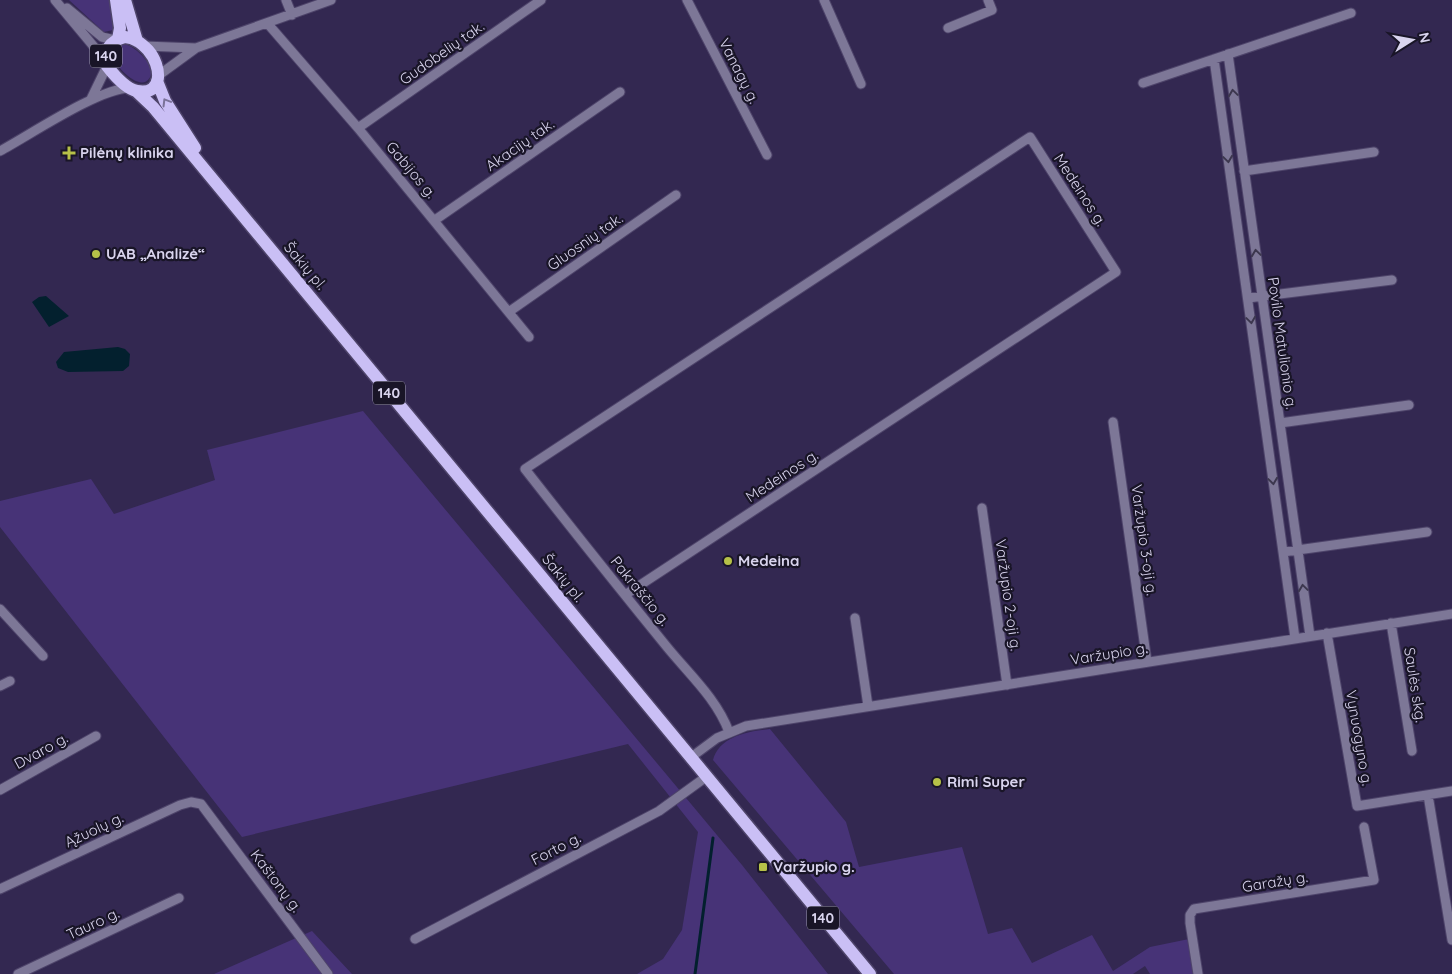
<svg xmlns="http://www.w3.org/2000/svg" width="1452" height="974" font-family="Quicksand,sans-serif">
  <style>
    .green { fill: #473377 }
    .water { fill: #03202e }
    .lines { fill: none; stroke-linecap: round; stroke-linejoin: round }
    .stream { stroke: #03202e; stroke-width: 3 }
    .street-casing { stroke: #4e446a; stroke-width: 11 }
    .primary-casing { stroke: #4e446a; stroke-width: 15 }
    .street { stroke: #7d7797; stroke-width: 9 }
    .primary { stroke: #cabff5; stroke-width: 12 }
    .oneway { stroke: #3c374e }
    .oneway2 { stroke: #7a7298 }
    .poi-dot { fill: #b6c148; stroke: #191527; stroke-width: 2 }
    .labels { text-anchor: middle; stroke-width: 4.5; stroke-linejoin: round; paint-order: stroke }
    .shield { fill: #191527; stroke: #9f9bb2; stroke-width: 1 }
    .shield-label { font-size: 14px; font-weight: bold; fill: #d9d4ee }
    .street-label { font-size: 15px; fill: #d9d4ee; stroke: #191527 }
    .poi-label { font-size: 15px; font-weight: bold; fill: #d9d4ee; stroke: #191527; text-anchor: start }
  </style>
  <rect width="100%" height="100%" fill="#332851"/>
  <path class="green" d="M69 0H110L116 24 113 30 104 32Z
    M123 44C134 45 148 60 152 70 148 100 114 68 113 54L118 46Z
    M363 411 742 865 828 974H637L663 959 682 930 698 832 628 744 242 837 0 527V501L91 479 114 514 215 480 207 450Z
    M770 729 846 822 859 867 962 847 988 934 1012 928 1032 963 1092 935 1113 971 1150 947 1189 939 1195 974H1150L1145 966 1133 974H894L713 760C719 736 749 731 770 729Z
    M312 931 352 974H214Z"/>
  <path class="water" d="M46 296 69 316 49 327 32 302 39 297Z
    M118 347 125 349 130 354 129 366 123 371 68 372 58 368 56 362 64 352Z"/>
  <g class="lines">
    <path class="stream" d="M695 974 713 838"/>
    <g class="street-casing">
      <path id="street" d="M55 0 105 60
        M286 0 292 15
        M687 0 767 155
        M824 0 861 84
        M67 8 102 37 115 40
        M268 24 358 128 529 337
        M948 28 992 10 988 0
        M144 46 196 48
        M1228 54 1310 636
        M1214 59 1295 638
        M159 75 196 48 331 0
        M1143 83 1351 13
        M91 99 107 66
        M358 128 541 0
        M0 151C30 135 99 88 130 88
        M1244 171 1374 152
        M435 220 620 92
        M1248 298 1392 280
        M510 311 676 195
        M1113 422 1147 662
        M1280 423 1409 405
        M982 508 1007 685
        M1283 552 1427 532
        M625 595 1116 272 1030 137 525 469C572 529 619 588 667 647 689 674 717 699 729 732
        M0 609 43 656
        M855 618 868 706
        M1391 623 1412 751
        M1327 633 1357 806 1452 791
        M0 686 10 681
        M690 758 717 738 746 726 1452 614
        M0 790 96 736
        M1428 795 1452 940
        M0 889 180 805 191 802 201 804 328 974
        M415 939 659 811 706 777
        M18 974 179 898
        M1198 974 1190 923V915L1194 909 1374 880 1364 827"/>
    </g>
    <g class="primary-casing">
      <path id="primary" d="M116 0 120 28 118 39
        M125 0 137 41
        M125 37C135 38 141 43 148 50 162 66 164 96 137 91 126 89 114 75 107 66 103 51 109 41 125 37Z
        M157 81 165 101 195 148
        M136 91 153 107 870 974"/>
    </g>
    <use href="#street" class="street"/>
    <use href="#primary" class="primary"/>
  </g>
  <defs><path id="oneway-chevron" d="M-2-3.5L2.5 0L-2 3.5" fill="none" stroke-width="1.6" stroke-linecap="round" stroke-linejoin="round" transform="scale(1.25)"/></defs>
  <g class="oneway">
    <use href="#oneway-chevron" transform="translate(1233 93) rotate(-98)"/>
    <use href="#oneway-chevron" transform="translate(1228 159) rotate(82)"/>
    <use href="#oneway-chevron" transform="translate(1256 253) rotate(-98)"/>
    <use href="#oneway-chevron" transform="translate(1251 320) rotate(82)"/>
    <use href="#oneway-chevron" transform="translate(1273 481) rotate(82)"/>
    <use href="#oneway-chevron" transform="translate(1303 588) rotate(-98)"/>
  </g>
  <use class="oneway2" href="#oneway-chevron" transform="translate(166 102) rotate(-121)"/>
  <g class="poi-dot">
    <path d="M66.5 145.5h5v5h5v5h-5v5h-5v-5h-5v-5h5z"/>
    <circle cx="96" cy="254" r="5"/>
    <circle cx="728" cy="561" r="5"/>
    <circle cx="937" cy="782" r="5"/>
    <rect x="758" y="862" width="10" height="10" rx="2.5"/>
  </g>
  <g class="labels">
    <g class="shield">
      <rect x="90" y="44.5" width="32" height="23" rx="4"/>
      <rect x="373" y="381.5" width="32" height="23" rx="4"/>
      <rect x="807" y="906.5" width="32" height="23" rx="4"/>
    </g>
    <g class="shield-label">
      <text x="106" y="61">140</text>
      <text x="389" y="398">140</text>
      <text x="823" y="923">140</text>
    </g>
    <g class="street-label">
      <text transform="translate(442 53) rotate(-35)" y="5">Gudobelių tak.</text>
      <text transform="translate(739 71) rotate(63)" y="5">Vanagų g.</text>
      <text transform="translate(520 145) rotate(-35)" y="5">Akacijų tak.</text>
      <text transform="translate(411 170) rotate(50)" y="5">Gabijos g.</text>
      <text transform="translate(1080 190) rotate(57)" y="5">Medeinos g.</text>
      <text transform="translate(585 242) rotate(-35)" y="5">Gluosnių tak.</text>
      <text transform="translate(305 266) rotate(50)" y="5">Šakių pl.</text>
      <text transform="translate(1282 343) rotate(82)" y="5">Povilo Matulionio g.</text>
      <text transform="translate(782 476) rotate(-33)" y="5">Medeinos g.</text>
      <text transform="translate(1144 540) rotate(82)" y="5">Varžupio 3-oji g.</text>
      <text transform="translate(563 578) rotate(51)" y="5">Šakių pl.</text>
      <text transform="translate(640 591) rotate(51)" y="5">Pakraščio g.</text>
      <text transform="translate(1008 595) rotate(82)" y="5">Varžupio 2-oji g.</text>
      <text transform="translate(1109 654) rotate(-9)" y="5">Varžupio g.</text>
      <text transform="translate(1415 685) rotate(81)" y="5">Saulės skg.</text>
      <text transform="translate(1359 738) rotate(80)" y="5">Vynuogyno g.</text>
      <text transform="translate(41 751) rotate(-29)" y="5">Dvaro g.</text>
      <text transform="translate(94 830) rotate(-25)" y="5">Ąžuolų g.</text>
      <text transform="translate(556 849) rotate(-27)" y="5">Forto g.</text>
      <text transform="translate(276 881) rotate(53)" y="5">Kaštonų g.</text>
      <text transform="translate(1275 882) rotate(-9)" y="5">Garažų g.</text>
      <text transform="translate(93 924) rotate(-25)" y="5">Tauro g.</text>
    </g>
    <g class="poi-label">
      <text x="80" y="158">Pilėnų klinika</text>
      <text x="106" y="259">UAB „Analizė“</text>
      <text x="738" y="566">Medeina</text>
      <text x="947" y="787">Rimi Super</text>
      <text x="773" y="872">Varžupio g.</text>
    </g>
  </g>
  <g transform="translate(1412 40) rotate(79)" stroke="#191527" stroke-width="4" paint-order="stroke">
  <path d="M0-4L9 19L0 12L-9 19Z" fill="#d9d4ee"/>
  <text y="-8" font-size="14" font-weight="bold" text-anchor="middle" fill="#d9d4ee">N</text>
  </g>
</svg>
